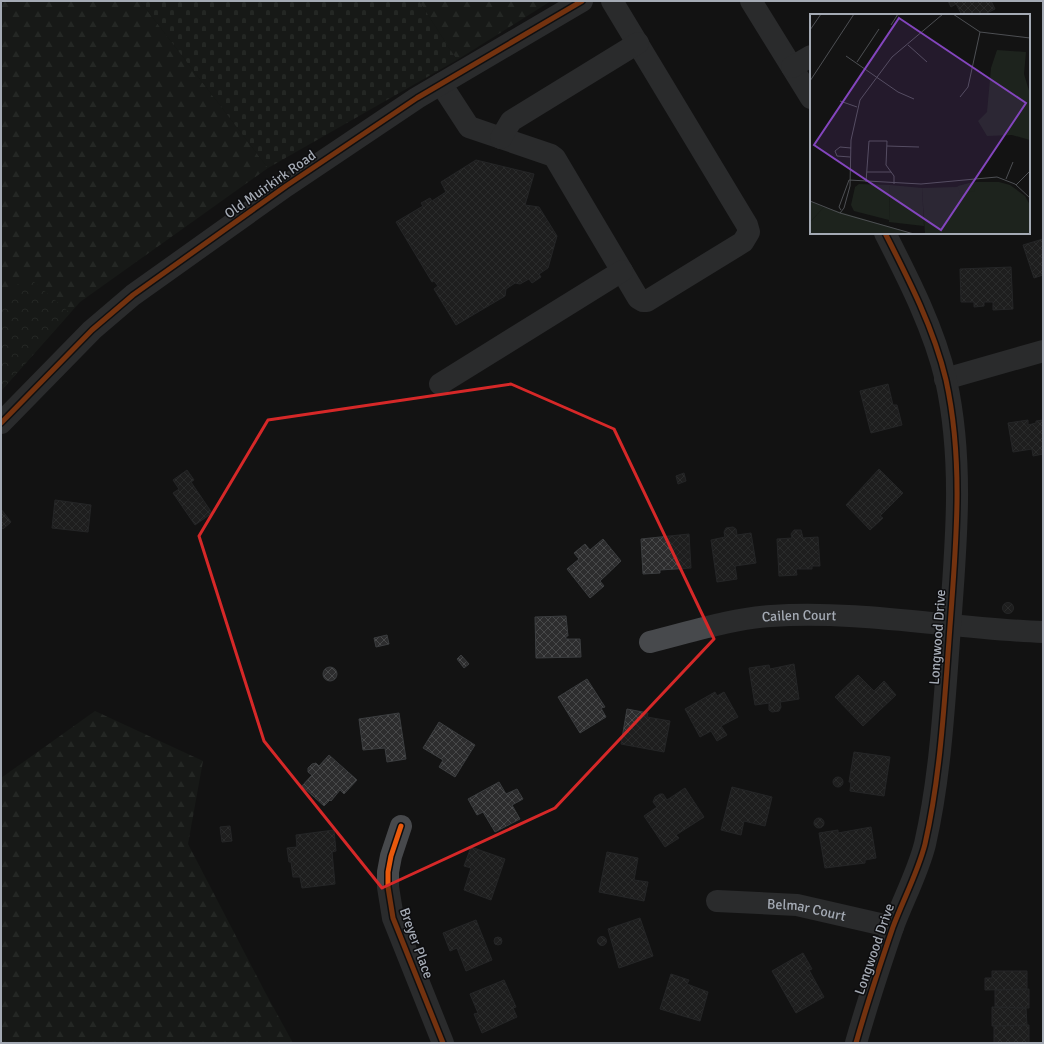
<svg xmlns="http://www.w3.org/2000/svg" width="1044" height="1044" font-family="Signika,sans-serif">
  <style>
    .forest { fill: url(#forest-firs) }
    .cemetery { fill: url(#cemetery-stones) }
    .park { fill: url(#park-crowns) }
    .building { fill: url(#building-cross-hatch); stroke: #3b3d3f }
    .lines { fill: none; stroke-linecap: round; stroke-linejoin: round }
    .minor { stroke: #47494c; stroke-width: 22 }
    .cycleway-casing { stroke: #0d0d0f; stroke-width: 8 }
    .cycleway { stroke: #e8590c; stroke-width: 5 }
    .marked { fill: none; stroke: #d62828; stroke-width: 3; stroke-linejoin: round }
    .labels { text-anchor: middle; stroke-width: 3; stroke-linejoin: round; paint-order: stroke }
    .street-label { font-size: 14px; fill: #a4aab4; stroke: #0d0d0f }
    .inset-road { fill: none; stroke: #4d4f53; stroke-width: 1 }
    .view { fill: #8345bd; fill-opacity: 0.15; stroke: #8345bd; stroke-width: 2 }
    .inset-edge { fill: none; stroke: #a4aab4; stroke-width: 2 }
  </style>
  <defs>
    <pattern id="forest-firs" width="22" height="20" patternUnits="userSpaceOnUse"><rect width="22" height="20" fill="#1d231d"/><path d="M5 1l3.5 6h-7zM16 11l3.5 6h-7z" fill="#3b403b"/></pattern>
    <pattern id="cemetery-stones" width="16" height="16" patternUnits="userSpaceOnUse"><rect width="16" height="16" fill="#1d231d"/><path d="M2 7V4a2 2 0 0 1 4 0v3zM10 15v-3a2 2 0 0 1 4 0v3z" fill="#3b403b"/></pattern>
    <pattern id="park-crowns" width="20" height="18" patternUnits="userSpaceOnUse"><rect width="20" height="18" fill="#1d231d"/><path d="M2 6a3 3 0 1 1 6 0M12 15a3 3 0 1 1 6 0" fill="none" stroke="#3b403b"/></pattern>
    <pattern id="building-cross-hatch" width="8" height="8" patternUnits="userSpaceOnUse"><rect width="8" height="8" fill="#2d2d2e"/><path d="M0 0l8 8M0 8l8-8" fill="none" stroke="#48494a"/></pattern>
  </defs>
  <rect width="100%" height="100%" fill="#131313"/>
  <path class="forest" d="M1 1H140L268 168 80 302 1 391Z
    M419 1H551L457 60Z
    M95 711 203 761 188 844 265 992 293 1043H1V778Z"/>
  <path class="cemetery" d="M140 1H419L457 60 268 168Z"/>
  <path class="park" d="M26 275 70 313 1 391V303Z"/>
  <path class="building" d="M948 1H991L995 9 983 15H962L956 4 951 7Z
    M476 160 534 174 525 205 539 207 557 236 548 268 539 274 541 277 532 283 529 279 520 284 515 283 506 289 505 296 456 325 434 289 438 286 434 281 432 282 396 222 423 206 421 203 430 198 432 201 446 192 441 182Z
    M1043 239V275L1034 278 1023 245Z
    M1011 267 1013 309 993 310V302H984V306L974 307V302H961L960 269Z
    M888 384 893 405H897L902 425 871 433 860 391Z
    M1028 420V425L1036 423V421L1043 420V454L1033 456 1032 449 1013 452 1008 423Z
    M879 469 903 493 880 516 883 518 870 530 846 505Z
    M187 470 194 480 191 482 212 513 195 525 173 493 179 489 173 480Z
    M684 473 686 481 678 484 676 476Z
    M55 500 91 505 88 532 52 528Z
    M1 509 11 522 3 529 1 527Z
    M733 527 736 529 737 535 751 533 756 563 735 566 737 579 717 582 711 540 725 537 724 532 726 528Z
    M794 530H801L803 538 818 537 820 566H812V569H796L797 575 779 576 777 539 792 538 791 534Z
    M689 534 691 568 660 570V573L643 574 641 539Z
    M603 539 621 561 600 581 604 586 590 598 567 569 579 559 574 553 585 544 590 550Z
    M1002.5 608a5.5 5.5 0 1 1 11 0a5.5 5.5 0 1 1-11 0Z
    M566 616 568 636H566V639H580L581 657 536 658 535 617Z
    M387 635 389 644 376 647 374 638Z
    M461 655 469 664 464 668 457 659Z
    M794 664 799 699 780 702 781 707 779 711 772 712 769 710V703L755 705 749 668 769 665 770 669Z
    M323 674a7 7 0 1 1 14 0a7 7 0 1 1-14 0Z
    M858 675 874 691 884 681 896 695 863 726 835 697Z
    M587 679 605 707 601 708 606 717 580 733 558 697Z
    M715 692 717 696 724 692 738 717 721 726 727 735 717 741 711 731 700 737 685 709Z
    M627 709 648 713 647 717 670 721 664 752 621 744Z
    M399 713 406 759 387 762 385 748 363 750 359 719Z
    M439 722 475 745 455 777 439 767 443 760 423 748Z
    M854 752 890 757 884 796 850 791 851 782H849Z
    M329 755 357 780 344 794 340 790 331 801 330 800 324 806 302 786 312 775 308 772V768L312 764 316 763 319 766Z
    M833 782a5 5 0 1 1 10 0a5 5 0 1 1-10 0Z
    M499 782 506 794 517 789 523 799 512 805 520 819 495 832 483 812 477 815 468 799Z
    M732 787 772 797 765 826 744 821 741 835 721 830Z
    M685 788 704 817 676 835 679 838 665 847 644 816 657 807 653 802 655 797 660 794H663L667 800Z
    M814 823a5 5 0 1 1 10 0a5 5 0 1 1-10 0Z
    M230 826 232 841 222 842 220 827Z
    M871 827 876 858 865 860V863L825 868 819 833 838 830V833Z
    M334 830 336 851 332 852 335 884 302 888 300 877H293L291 862H289L287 848 297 847 296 835Z
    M471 847 505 859 491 900 464 890 471 868 464 866Z
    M607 852 638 858 634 880 648 882 644 901 599 892Z
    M640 918 653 956 619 968 608 929Z
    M476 920 492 960 466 971 457 948 450 951 443 933Z
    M597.5 941a4.5 4.5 0 1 1 9 0a4.5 4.5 0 1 1-9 0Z
    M494 941a4 4 0 1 1 8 0a4 4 0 1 1-8 0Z
    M803 953 812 969 809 970 824 997 796 1013 772 971Z
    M992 971H1027V989L985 990V978H992Z
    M671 974 689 980 687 984 708 992 700 1021 660 1009Z
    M504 980 516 1007 513 1008 517 1017 482 1033 474 1014 478 1013 470 994Z
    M1029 989V1008L995 1007V990Z
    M992 1007 1026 1008 1027 1025 992 1026Z
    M1029 1025V1043H994V1026Z"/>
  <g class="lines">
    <g class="minor">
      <path d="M751 1 811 98"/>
      <path d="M792 67 811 56"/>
      <path d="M441 84 469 127 551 155 555 158 638 298 643 301H647L743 242 749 232 747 225 612 1"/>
      <path d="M501 138 511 121 638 43"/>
      <path d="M945 379 1043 351"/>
      <path d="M440 384 622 271"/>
      <path d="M1 423 92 330 133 295 286 186 417 98 582 1"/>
      <path id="s1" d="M650 642C687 633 733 618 771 616 862 610 953 629 1043 632"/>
      <path d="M401 826 391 856 388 872V887L393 918 443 1043"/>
      <path id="s2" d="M717 901 797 905 893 927"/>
      <path d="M856 1043C867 1004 880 965 893 927 903 900 918 872 925 844 940 778 944 708 949 640 955 553 965 467 946 380 934 329 909 280 885 233"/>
    </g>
    <g class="cycleway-casing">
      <path id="cycleway" d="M1 423 92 330 133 295 286 186 417 98 582 1
        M401 826 391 856 388 872V887L393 918 443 1043
        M856 1043C867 1004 880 965 893 927 903 900 918 872 925 844 940 778 944 708 949 640 955 553 965 467 946 380 934 329 909 280 885 233"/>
    </g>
    <use href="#cycleway" class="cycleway"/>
  </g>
  <path d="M0 0H1044V1044H0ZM511 384 614 429 714 639 555 808 382 888 264 741 199 536 268 420Z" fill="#131313" fill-opacity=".55" fill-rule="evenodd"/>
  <path class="marked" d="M511 384 614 429 714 639 555 808 382 888 264 741 199 536 268 420Z"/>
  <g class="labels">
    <g class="street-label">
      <text transform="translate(270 184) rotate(-35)" y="5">Old Muirkirk Road</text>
      <text dy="5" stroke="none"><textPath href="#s1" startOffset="152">Cailen Court</textPath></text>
      <text transform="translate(937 637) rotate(-86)" y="5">Longwood Drive</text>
      <text dy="5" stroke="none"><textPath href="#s2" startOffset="90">Belmar Court</textPath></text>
      <text transform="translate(417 943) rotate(70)" y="5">Breyer Place</text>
      <text transform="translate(874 949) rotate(-71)" y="5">Longwood Drive</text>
    </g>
  </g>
  <g transform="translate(810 14)">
    <rect width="220" height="220" fill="#131313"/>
    <path d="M187 36 216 38 214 60 220 80V126L202 121 177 122 168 107 177 98 181 54ZM165 168H189L200 171 215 182 220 191V220H115L112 174 146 173ZM49 170 80 171 79 206 44 197 41 191 45 173ZM14 193 104 220H0V208Z" fill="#1d231d"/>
    <path d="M80 171 112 174 114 212 79 208Z" fill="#1d231d"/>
    <path d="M163 168 165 177 150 180 148 172ZM0 187 14 193 0 208Z" fill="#1d231d"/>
    <path class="inset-road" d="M143 0 170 18 220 24M81 11 88 0M0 16 11 0M98 31 117 48M36 42 88 78 104 85M47 48 69 15M0 67 44 0M150 83 158 73 170 18M30 87 47 93M77 132 109 133M40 143 27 142 25 137 30 133 41 134M57 158H81M196 165 203 148M39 166 111 170 187 163 205 170 220 184M56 168 59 127H77L76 151 84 162V170M206 171 220 157M0 187 30 199 104 220M31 196 29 193 39 166M30 199 34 194 40 172 41 126 50 86 82 43 133 0"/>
    <path class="view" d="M89 4 216 89 131 216 4 131Z"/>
    <rect width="220" height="220" class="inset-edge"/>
  </g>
  <rect width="1044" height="1044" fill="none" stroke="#a4aab4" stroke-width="4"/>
</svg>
